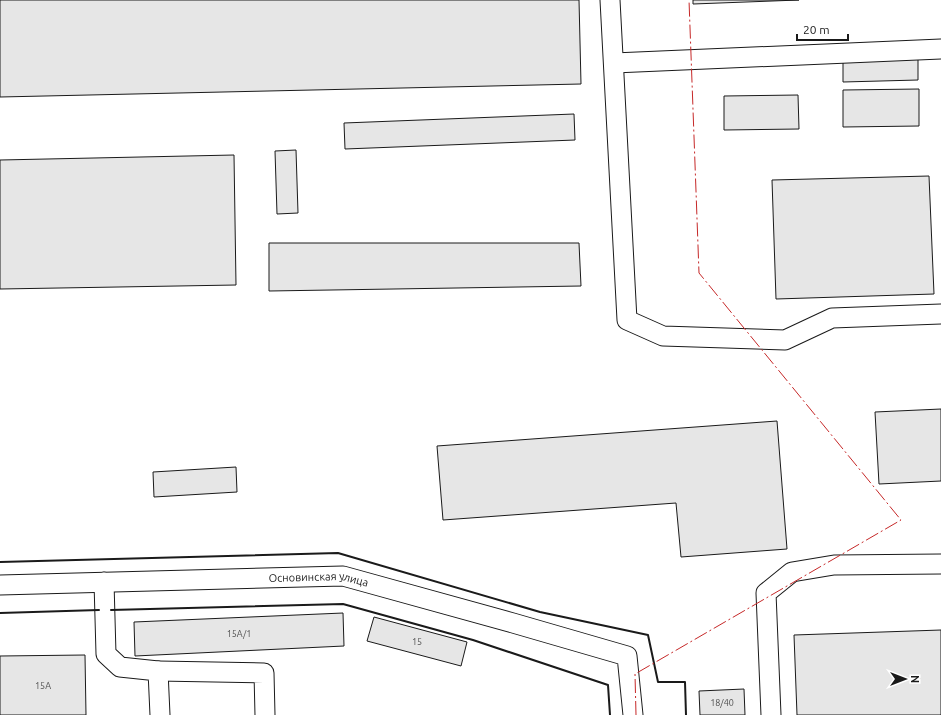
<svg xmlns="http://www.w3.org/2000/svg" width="941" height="715" font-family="Ubuntu,sans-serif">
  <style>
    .building { fill: #e6e6e6; stroke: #1a1a1a }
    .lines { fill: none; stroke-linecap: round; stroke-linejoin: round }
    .minor-casing { stroke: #1a1a1a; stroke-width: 21 }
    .minor { stroke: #fff; stroke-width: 19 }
    .wall { stroke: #1a1a1a; stroke-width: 2 }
    .power { stroke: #c62828; stroke-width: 1; stroke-dasharray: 14 3 2 3; stroke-linecap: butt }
    .labels { text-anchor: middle; stroke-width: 3; stroke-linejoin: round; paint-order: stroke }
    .number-label { font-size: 9px; fill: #4d4d4d }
    .street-label { font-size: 11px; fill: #1a1a1a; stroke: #fff }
  </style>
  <rect width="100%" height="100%" fill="#fff"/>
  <path class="building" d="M0 0H579L581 84 0 97Z
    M693 0H799L693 4Z
    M918 56V80L843 82V58Z
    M919 89V126L843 127V90Z
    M798 95 799 129 724 130V96Z
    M574 114 575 140 345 149 344 123Z
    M296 150 298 213 277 214 275 151Z
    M234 155 236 285 0 289V160Z
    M929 176 934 294 776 299 772 180Z
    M269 243H579L581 286 269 291Z
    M941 409V481L879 484 875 412Z
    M777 421 787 549 681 557 676 503 443 520 437 446Z
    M236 467 237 492 154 497 153 472Z
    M343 613 344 646 135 656 134 622Z
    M374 617 467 642 461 666 367 641Z
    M941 630V715H797L794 635Z
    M85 655 86 715H0V656Z
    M744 689 745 715H700L699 691Z"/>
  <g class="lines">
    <g class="minor-casing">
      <g id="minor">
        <path d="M610 0 627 320 663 336 785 340 832 318 941 314"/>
        <path d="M614 63 941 49"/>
        <path d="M104 582 106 654 120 667 158 671 160 715"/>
        <path id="s1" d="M0 585 343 576 513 623 627 656 633 715"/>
        <path d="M158 671 264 673 265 715"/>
        <path d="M771 715 766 593 792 572 834 565 941 564"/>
      </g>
    </g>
    <use href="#minor" class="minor"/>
    <path class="wall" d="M0 562 338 553 540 612 648 635 658 682H685L686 715
      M111 610 343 604 473 640 608 685 610 715
      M0 613 99 610"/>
    <path class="power" d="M636 715 635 674 901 520 699 273 689 0"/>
  </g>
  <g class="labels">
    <g class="number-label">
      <text x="239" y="637">15А/1</text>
      <text x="417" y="645">15</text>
      <text x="43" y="689">15А</text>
      <text x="722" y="706">18/40</text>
    </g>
    <g class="street-label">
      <text dy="4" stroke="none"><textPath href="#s1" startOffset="319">Основинская улица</textPath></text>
    </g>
  </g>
  <g transform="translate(905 679) rotate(90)" stroke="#ffffff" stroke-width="3" paint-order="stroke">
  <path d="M0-3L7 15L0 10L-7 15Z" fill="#1a1a1a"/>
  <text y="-6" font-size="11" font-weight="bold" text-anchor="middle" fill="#1a1a1a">N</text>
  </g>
  <path d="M797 34v6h51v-6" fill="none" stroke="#1a1a1a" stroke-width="2"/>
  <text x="803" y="34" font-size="12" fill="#1a1a1a" stroke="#ffffff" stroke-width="3" paint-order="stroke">20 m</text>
</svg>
